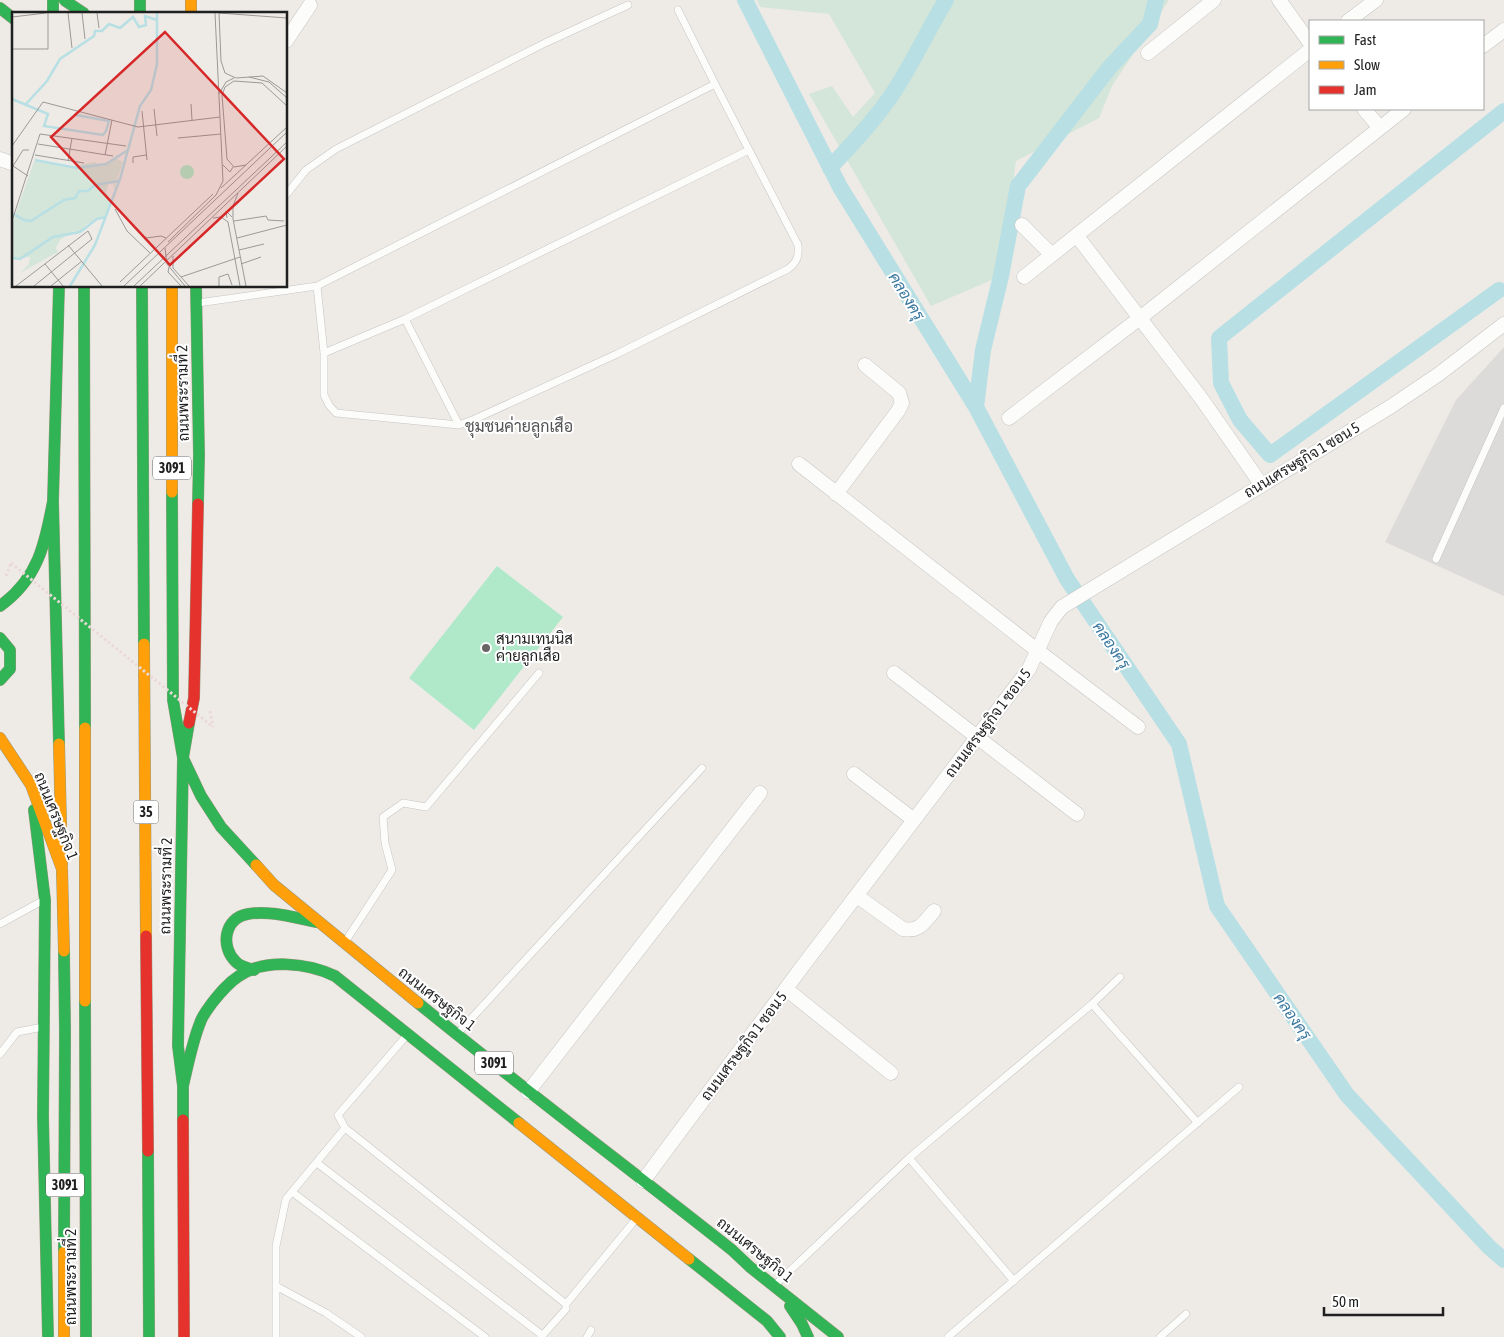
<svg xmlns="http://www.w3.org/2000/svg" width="1504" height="1337" font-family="'Asap Condensed',Sarabun,sans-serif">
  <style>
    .residential { fill: #dddbd9 }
    .wetland { fill: #d4e5d9 }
    .pitch { fill: #afe9c9 }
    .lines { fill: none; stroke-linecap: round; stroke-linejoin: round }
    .canal { stroke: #b7dfe4; stroke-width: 16 }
    .lane-casing { stroke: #c6c5c3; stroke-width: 8 }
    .street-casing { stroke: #c6c5c3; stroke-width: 15 }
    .fast-casing { stroke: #99987e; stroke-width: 12 }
    .slow-casing { stroke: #99987e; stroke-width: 12 }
    .jam-casing { stroke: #99987e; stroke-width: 12 }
    .path { stroke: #ebd9d9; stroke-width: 3; stroke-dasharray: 2.5 2.5; stroke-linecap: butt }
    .lane { stroke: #fcfcfb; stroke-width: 7 }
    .street { stroke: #fcfcfb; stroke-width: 14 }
    .fast { stroke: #30b455; stroke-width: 11 }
    .slow { stroke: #ff9f0a; stroke-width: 11 }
    .jam { stroke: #e5322d; stroke-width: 11 }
    .fast-bridge-casing { stroke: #a49683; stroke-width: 12; stroke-linecap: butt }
    .path-bridge { stroke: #ebd9d9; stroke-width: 3; stroke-dasharray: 2.5 2.5; stroke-linecap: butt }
    .fast-bridge { stroke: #30b455; stroke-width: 11 }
    .poi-dot { fill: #676665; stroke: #fff; stroke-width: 2 }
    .labels { text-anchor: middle; stroke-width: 4; stroke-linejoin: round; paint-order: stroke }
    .shield { fill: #fff; stroke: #626262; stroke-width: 1 }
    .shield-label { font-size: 14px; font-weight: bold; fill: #1f1f1f }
    .street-label { font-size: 15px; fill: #1f1f1f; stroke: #fff }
    .poi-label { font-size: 15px; fill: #1f1f1f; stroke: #fff; text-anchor: start }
    .water-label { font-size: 16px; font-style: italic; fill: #3b789f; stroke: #fff }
    .neighbourhood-label { font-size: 16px; fill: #525252; stroke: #fff }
    .inset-river { fill: none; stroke: #b7dfe4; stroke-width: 2.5 }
    .inset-road { fill: none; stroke: #9b9997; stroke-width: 1 }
    .view { fill: #d62828; fill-opacity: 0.15; stroke: #d62828; stroke-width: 2.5 }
    .inset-edge { fill: none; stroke: #1f1f1f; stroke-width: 2.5 }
  </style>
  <rect width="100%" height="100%" fill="#eeebe7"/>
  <path class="residential" d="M1504 347V596L1385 542 1456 400Z"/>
  <path class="wetland" d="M757 0H1169L1112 86 1099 118 1016 161 1001 276 931 306 809 94 832 86 853 117 875 93 829 14 760 7Z"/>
  <path class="pitch" d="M497 566 563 617 474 730 409 678Z"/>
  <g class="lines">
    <path class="canal" d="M745 0 840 187 976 407 1067 579 1179 744 1217 906 1347 1095 1489 1247 1504 1260
      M830 168C845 151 862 134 876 116 905 81 923 38 946 0
      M1499 290 1270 455 1240 420 1221 383 1219 338 1504 111
      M976 407 983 350 1001 276 1018 186 1109 68 1150 24 1156 0"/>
    <g class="lane-casing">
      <path id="lane" d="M678 10 715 84
        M286 195 306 170 336 149 545 43 628 5
        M198 303 317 286 715 84 798 245C799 257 797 262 788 269L617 354 475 419 459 425 336 413 329 405 324 395V353L317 286
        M405 319 459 425
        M324 353 405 319 749 150
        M1436 559 1504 408
        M0 924 42 901
        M345 942 392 870 385 843 383 817 403 803 426 807 539 673
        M1092 1004 1198 1123
        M458 1033 702 768
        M0 1054 17 1032 43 1027
        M345 1128 338 1115 407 1035
        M909 1158 1014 1281
        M317 1163 542 1335
        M292 1192 485 1337
        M777 1283 909 1158 1092 1004 1120 977
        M276 1286 326 1313 361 1337
        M566 1304 636 1219
        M276 1337V1246L286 1199 345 1128 566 1304V1309L541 1337
        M587 1337 591 1330
        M948 1337 1239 1087
        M1160 1337 1186 1314"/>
    </g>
    <g class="street-casing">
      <path id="street" d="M1279 0 1310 43
        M1348 21 1376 0
        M286 41 310 5
        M1483 46 1504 30
        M1148 53 1214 0
        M1364 109 1380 128
        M0 159 14 164
        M1022 225 1052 255
        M1077 236 1201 398 1261 484
        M1024 277 1310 50
        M1009 418 1140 318 1404 109
        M799 464 1038 651 1138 727
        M836 494 898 411 902 403 899 393 865 365
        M894 673 1077 814
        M854 774 914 820
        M857 896 903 929C920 932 924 922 934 911
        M786 989 891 1073
        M528 1092 760 793
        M643 1181 805 963 1029 669 1051 621 1062 607 1390 407 1439 374 1504 324"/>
    </g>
    <g class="fast-casing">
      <path id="fast" d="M53 0V14
        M140 0V14
        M0 8 14 19
        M59 286 53 501 59 744
        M84 286 85 728
        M142 286 144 644
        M196 286 199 455 198 504
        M172 492 173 700 183 758 201 796 221 827 256 865
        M0 606C38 579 45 544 53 501
        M0 638 10 650V669L0 680
        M34 810 45 900 43 1116 48 1337
        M64 951 65 1032 64 1252
        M254 970C248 968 241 967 236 962 220 947 224 918 248 914 270 910 295 918 317 922
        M85 1001 86 1337
        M418 1003C521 1087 627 1167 732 1250L750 1267 838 1337
        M183 1086C188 1065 192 1043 200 1023 202 1016 208 1009 212 1003 220 993 228 983 239 976 265 958 308 963 335 976L519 1123
        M183 1120V1086L178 1046 183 758 189 723
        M148 1151 149 1337
        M689 1259 767 1321 780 1337
        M790 1306 802 1324 808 1337"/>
    </g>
    <g class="slow-casing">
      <path id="slow" d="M191 0V14
        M172 286V492
        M144 644 146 936
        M85 728V1001
        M0 738 31 785 62 869 64 951
        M59 744 62 865
        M256 865 274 885 418 1003
        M519 1123 689 1259
        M64 1337V1252"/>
    </g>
    <g class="jam-casing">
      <path id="jam" d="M189 723 194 698 198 504
        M146 936 148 1151
        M183 1120 184 1337"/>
    </g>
    <path class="path" d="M6 576 11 563
      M210 711 213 727"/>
    <use href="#lane" class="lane"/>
    <use href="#street" class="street"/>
    <use href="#fast" class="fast"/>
    <use href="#slow" class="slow"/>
    <use href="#jam" class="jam"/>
    <g class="fast-bridge-casing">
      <path id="fast-bridge" d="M64 0 85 14"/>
    </g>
    <path class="path-bridge" d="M11 563 213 727"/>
    <use href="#fast-bridge" class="fast-bridge"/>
  </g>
  <circle class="poi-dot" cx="486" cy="648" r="5"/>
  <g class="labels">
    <g class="shield">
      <rect x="153" y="456.5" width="38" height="23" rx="4"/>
      <rect x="133.5" y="800.5" width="25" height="23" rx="4"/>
      <rect x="475" y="1051.5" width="38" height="23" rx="4"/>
      <rect x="46" y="1173.5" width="38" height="23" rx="4"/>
    </g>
    <g class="shield-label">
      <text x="172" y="473">3091</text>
      <text x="146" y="817">35</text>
      <text x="494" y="1068">3091</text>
      <text x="65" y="1190">3091</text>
    </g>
    <g class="street-label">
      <text transform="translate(183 393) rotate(-91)" y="5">ถนนพระรามที่ 2</text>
      <text transform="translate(1302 460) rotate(-31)" y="5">ถนนเศรษฐกิจ 1 ซอน 5</text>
      <text transform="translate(988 723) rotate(-53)" y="5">ถนนเศรษฐกิจ 1 ซอน 5</text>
      <text transform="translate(56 816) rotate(68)" y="5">ถนนเศรษฐกิจ 1</text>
      <text transform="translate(166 886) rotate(-89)" y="5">ถนนพระรามที่ 2</text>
      <text transform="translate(437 999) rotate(38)" y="5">ถนนเศรษฐกิจ 1</text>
      <text transform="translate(744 1046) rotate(-53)" y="5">ถนนเศรษฐกิจ 1 ซอน 5</text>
      <text transform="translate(755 1250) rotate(39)" y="5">ถนนเศรษฐกิจ 1</text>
      <text transform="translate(71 1277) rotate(-90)" y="5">ถนนพระรามที่ 2</text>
    </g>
    <g class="poi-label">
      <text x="496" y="644">สนามเทนนิส<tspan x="496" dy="17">ค่ายลูกเสือ</tspan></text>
    </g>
    <g class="water-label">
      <text transform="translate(907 296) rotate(58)" y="6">คลองครุ</text>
      <text transform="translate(1112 645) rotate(56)" y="6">คลองครุ</text>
      <text transform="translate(1293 1016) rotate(55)" y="6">คลองครุ</text>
    </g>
    <g class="neighbourhood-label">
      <text x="519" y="432">ชุมชนค่ายลูกเสือ</text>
    </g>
  </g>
  <g transform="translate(12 12)">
    <rect width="275" height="275" fill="#eeebe7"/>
    <path d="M103 146 111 150 102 177 101 171H97L94 181 99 188 93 204 75 212 65 222 62 219 48 228 44 236 46 240 8 261 17 252 18 245 0 247V212L23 147 60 155 82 150 92 154Z" fill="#d4e5d9"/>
    <path d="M168 160a7 7 0 1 1 14 0a7 7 0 1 1-14 0Z" fill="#afe9c9"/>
    <path class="inset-river" d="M0 87 36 102 32 114 91 123 94 119 97 109 64 103M14 92 35 69 48 47 82 24 83 19H90L97 12 108 16 121 5 127 15 134 13 133 4 145 8M23 148 65 156 94 152 116 138M0 201 12 208 19 209 52 188 63 186 67 179H76L83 173 107 169M0 246 8 247 41 225 68 220 85 207 94 205M58 274 83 233 108 167 128 94 139 78 145 52V1"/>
    <path class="inset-road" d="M56 1 60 36M70 1 73 27M85 1 87 16M207 1 275 6M207 1 209 49 213 61 224 66 251 64 275 81M0 5 34 1M0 37H36V1M237 65 257 70 275 86M207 82 214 70 222 66M179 92 180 108M142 97 145 124M130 99 135 148M166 126 209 122M26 132 101 144M0 134 31 90 126 115 208 105M23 143 72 151M93 143 100 108M56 149 60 126M121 151V145L134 143M211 153 218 160 221 155M234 153 222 155 215 147 210 83 213 75 222 69 250 71 275 94M1 154 11 138H17M1 154 16 164M209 176 275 115M226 181 221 194V207L234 274M103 197 115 219 138 241M201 206 209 205 216 210 228 274M215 206 214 199 220 205M0 209 28 122 114 134M222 209 254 204 256 208 272 209M134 226 149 224 154 226M225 226 275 213M156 230 204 183 211 169 203 1M56 233 90 274M153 236 155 252 173 274M227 238 252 232M161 244V256L177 274M33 252 51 274M229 252 249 245M157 255 156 260 169 274M169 265 228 245M108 270 201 182M4 274 76 219 80 227 22 274M39 274 70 249M112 274 275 120M122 274 275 130M128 274 275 134M207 274V265L216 262 220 273"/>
    <path class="view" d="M153 20 272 147 158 253 39 125Z"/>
    <rect width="275" height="275" class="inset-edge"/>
  </g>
  <rect x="1309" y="20" width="175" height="90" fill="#ffffff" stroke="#a5a5a5"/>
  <rect x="1319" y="36" width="25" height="8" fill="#30b455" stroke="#a5a5a5"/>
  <text x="1354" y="45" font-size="15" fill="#1f1f1f">Fast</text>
  <rect x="1319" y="61" width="25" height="8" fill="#ff9f0a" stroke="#a5a5a5"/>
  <text x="1354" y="70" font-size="15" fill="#1f1f1f">Slow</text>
  <rect x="1319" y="86" width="25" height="8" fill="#e5322d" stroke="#a5a5a5"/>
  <text x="1354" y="95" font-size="15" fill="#1f1f1f">Jam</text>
  <path d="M1324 1307v8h119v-8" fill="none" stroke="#1f1f1f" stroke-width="2.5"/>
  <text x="1332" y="1307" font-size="15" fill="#1f1f1f" stroke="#ffffff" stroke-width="4" paint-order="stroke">50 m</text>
</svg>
